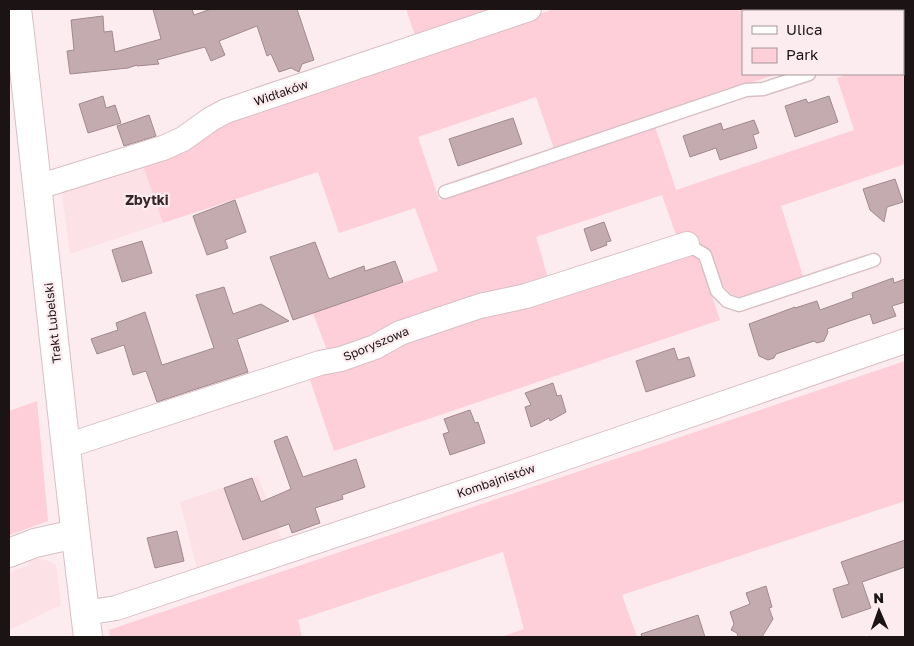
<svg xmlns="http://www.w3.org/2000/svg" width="914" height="646" font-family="'Golos Text',sans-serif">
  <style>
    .built { fill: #fce1e7 }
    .green { fill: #feced9 }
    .building { fill: #c3abb0; stroke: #a18a8f }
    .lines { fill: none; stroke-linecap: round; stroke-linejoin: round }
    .lane-casing { stroke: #d8bfc4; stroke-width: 15 }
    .street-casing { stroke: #d8bfc4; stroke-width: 26 }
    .secondary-casing { stroke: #d8bfc4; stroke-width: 30 }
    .lane { stroke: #fff; stroke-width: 12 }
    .street { stroke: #fff; stroke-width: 24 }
    .secondary { stroke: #fff; stroke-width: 28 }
    .labels { text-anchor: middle; stroke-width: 4.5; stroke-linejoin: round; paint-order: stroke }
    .street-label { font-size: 12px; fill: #1c1315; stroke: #fcecf0 }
    .neighbourhood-label { font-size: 14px; font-weight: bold; fill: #38252a; stroke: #fcecf0 }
  </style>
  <rect width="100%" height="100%" fill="#fcecf0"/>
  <path class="built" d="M142 163 163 223 70 254 62 193Z
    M258 476 282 541 197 569 180 502Z
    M36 558 46 560 56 565 61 605 9 630V572L29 565 28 562Z"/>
  <path class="green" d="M406 9H514L417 42Z
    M554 9H806L807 11H743V74H777L554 149 536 97 418 137 439 200 655 126 676 190 854 130 837 78 847 74H903V53L905 59V164L781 206 804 279C789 284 750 302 736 297 729 294 721 283 717 277 712 266 711 254 703 245L678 241 662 195 536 237 550 285 328 353 313 313 438 271 415 208 339 233 318 172 163 223 142 163 215 124Z
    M683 251 699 257 720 320 334 451 308 374Z
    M905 361V501L622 595 637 637H501L524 629 503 552 298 620 302 637H110L109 630Z
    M37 401 48 521 9 535V411Z"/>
  <path class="building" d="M153 9H192L194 15 211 9H297L314 60 302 64 299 72 291 68 279 72 271 54 267 56 257 26 219 41 225 55 211 61 205 47 157 60 159 64 137 66V65L128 68 70 74 67 51 74 50 71 20 103 16 104 32 112 31 115 52 161 39Z
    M103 96 106 108 115 105 121 123 88 133 79 104Z
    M829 96 838 122 795 137 785 106 806 99 808 103Z
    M149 115 156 136 124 146 117 126Z
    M513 118 522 144 458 166 449 139Z
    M754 120 759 133 753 135 757 148 720 160 716 148 690 157 683 136 721 123 723 130Z
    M895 179 903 202 887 207 884 222 870 210 863 189Z
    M235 200 246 232 225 240 228 248 207 255 193 216Z
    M604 222 611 241 606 242 607 245 591 251 584 229Z
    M142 241 152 273 122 282 112 250Z
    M315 242 329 279 364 266 365 271 395 261 403 282 293 320 270 257Z
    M893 278 894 283 905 279V302L892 306 896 316 873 324 870 314 827 329 828 332 824 341 817 343 814 341 776 354 774 358 768 360 759 356 749 324 795 307V308L817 301 820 310 853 298 852 293Z
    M224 287 233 314 261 304 289 321 237 339 248 372 157 402 146 371 133 375 124 345 97 354 91 339 118 330 116 323 145 312 162 365 214 348 196 295Z
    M674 348 678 360 689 357 695 376 646 392 636 361Z
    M553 383 557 396 561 395 566 412 550 421 549 418 540 423 531 427 525 407 531 405 525 393Z
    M470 410 475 423 478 422 485 443 450 455 443 434 449 432 444 419Z
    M287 436 303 477 356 459 365 487 342 495 343 499 315 508 320 523 292 533 289 524 243 540 224 488 252 478 261 502 291 489 274 441Z
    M177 531 184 561 155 568 147 538Z
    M905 540V567L862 582 871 608 842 618 833 589 849 584 841 562Z
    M766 586 772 607 769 608 773 619 762 637H738L737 633 731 630 734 624 730 612 750 604 746 593Z
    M698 615 705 637H642L641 634Z"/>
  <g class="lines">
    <g class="lane-casing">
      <path id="lane" d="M903 42 905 41
        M445 192 746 90 763 89 809 74
        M687 244 705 255 717 291 727 301 739 305 874 260"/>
    </g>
    <g class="street-casing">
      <path id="street" d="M38 187 163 148 183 139 211 119 226 111 529 9
        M66 446 320 363 341 359 375 347 400 333 480 306 526 296 687 244
        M85 613 116 608 515 475 905 341"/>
    </g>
    <g class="secondary-casing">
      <path id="secondary" d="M17 9C42 218 62 428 88 637
        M9 553 35 543 75 534"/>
    </g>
    <use href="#lane" class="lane"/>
    <use href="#street" class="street"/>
    <use href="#secondary" class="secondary"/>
  </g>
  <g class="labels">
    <g class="street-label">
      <text transform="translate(281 93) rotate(-19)" y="4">Widłaków</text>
      <text transform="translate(53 323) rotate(-96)" y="4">Trakt Lubelski</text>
      <text transform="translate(376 344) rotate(-23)" y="4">Sporyszowa</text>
      <text transform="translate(496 481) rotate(-19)" y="4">Kombajnistów</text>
    </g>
    <g class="neighbourhood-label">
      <text x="147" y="205">Zbytki</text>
    </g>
  </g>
  <rect width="914" height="646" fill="none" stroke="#1c1315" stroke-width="20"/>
  <rect x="742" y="10" width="162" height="65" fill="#fcecf0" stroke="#a29598"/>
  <rect x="752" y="26" width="25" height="8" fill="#ffffff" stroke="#a29598"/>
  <text x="786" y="35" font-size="15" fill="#1c1315">Ulica</text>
  <rect x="752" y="48" width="25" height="15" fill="#feced9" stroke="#a29598"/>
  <text x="786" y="60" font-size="15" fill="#1c1315">Park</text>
  <g transform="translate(879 611) rotate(358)" stroke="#fcecf0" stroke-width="4" paint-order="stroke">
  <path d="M0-4L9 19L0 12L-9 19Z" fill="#1c1315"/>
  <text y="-8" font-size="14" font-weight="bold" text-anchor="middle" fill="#1c1315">N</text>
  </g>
</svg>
